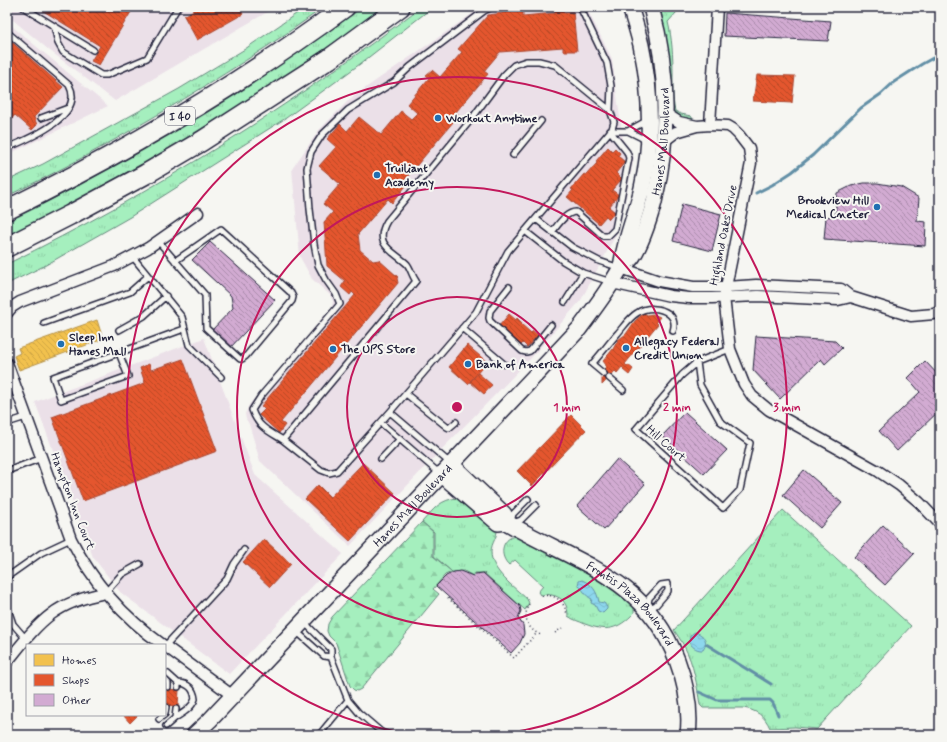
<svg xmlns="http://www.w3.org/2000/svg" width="947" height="742" font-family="Mynerve,sans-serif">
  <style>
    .built { fill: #ebe0e8 }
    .grass { fill: url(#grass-tufts); stroke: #64887c }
    .forest { fill: url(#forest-firs); stroke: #64887c }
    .water { fill: url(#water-waves); stroke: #628fa6 }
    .homes { fill: url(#homes-back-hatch); stroke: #b49148 }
    .shops { fill: url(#shops-back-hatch); stroke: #aa4732 }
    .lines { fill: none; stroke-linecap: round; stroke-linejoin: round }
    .stream { stroke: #628fa6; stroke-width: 3 }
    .building { fill: url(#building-back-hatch); stroke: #22223b }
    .lane-casing { stroke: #22223b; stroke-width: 8 }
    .street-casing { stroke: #22223b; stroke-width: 13 }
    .secondary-casing { stroke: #22223b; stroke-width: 18 }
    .highway-casing { stroke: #22223b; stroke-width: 22 }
    .path { stroke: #22223b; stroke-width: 1.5; stroke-dasharray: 1 3; stroke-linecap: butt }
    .lane { stroke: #f6f6f2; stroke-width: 5 }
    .street { stroke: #f6f6f2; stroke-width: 10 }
    .secondary { stroke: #f6f6f2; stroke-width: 15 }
    .highway { stroke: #f6f6f2; stroke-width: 19 }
    .ring { fill: none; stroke: #c2185b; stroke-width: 2 }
    .poi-dot { fill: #1f6fb2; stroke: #f6f6f2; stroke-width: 1.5 }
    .labels { text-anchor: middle; stroke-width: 4; stroke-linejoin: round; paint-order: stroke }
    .shield { fill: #f6f6f2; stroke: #626272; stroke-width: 1 }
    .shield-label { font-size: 11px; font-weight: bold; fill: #22223b }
    .poi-label { font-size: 12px; font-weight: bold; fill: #22223b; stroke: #f6f6f2; text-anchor: start }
    .street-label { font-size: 12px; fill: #22223b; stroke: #f6f6f2 }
    .centre { fill: #c2185b; stroke: #f6f6f2; stroke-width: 2 }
    .ring-label { font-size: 12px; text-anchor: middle; font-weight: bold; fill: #c2185b; stroke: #f6f6f2; stroke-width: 4; stroke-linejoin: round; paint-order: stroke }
  </style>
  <defs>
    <pattern id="grass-tufts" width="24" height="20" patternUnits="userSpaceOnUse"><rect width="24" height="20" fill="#a5efbe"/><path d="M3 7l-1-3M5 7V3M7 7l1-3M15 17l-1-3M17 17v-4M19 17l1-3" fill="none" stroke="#8ecda4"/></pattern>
    <pattern id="forest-firs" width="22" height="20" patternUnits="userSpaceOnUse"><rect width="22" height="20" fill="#a5efbe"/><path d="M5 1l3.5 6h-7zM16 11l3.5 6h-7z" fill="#8ecda4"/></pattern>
    <pattern id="water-waves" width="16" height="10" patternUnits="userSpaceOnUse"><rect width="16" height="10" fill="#8dd7ed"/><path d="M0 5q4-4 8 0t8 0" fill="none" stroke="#79b8cc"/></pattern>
    <pattern id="homes-back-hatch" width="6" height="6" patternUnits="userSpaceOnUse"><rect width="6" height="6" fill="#f2c14e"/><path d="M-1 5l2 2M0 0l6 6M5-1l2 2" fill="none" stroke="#cfa645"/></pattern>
    <pattern id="shops-back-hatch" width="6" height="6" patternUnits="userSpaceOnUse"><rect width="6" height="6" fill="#e4572e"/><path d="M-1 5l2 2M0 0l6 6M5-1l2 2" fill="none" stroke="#b84828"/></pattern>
    <pattern id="building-back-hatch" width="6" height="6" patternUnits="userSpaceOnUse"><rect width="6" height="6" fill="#d2abd2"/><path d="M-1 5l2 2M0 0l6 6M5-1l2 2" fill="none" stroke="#aa8bac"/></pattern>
  </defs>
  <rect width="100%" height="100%" fill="#f6f6f2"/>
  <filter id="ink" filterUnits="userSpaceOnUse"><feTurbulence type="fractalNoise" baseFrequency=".025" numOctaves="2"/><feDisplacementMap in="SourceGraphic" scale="8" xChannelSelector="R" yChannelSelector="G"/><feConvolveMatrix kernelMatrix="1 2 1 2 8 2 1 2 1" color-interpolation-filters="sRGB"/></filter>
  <g filter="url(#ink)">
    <path class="built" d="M7 7H276L115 101 49 50 7 15Z
      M482 7H586L612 59 623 140 634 158 619 229 581 300 532 357 442 449 350 546 260 461 249 424 246 419 245 414 249 405 332 307 333 301 330 295 312 279 300 257 292 169 319 130 351 98Z
      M7 22 108 106 7 155Z
      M204 338 255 475 343 554 229 674 120 592 93 557 35 402Z"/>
    <path class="grass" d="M306 7H324C273 44 219 78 164 111 113 141 61 171 7 196V181L43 164 179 89 245 49Z
      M363 7H384C295 72 202 131 106 184 73 202 41 220 7 236V222C132 161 250 88 363 7Z
      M421 7H433L360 64 286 118 130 217 44 266 7 284V264C153 193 292 105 421 7Z
      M660 7H678L676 13 668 22C672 38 673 56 673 73 673 85 672 98 675 111L681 114 691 116 693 119C683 119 676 118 671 109 669 75 667 41 660 7Z
      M459 498 497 528C498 537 491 543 491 552 491 571 514 587 527 599L529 603 525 610 484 573H475L473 576 464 571 452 572 434 556V532L422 522C434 509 440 499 459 498Z
      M783 510 911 626 817 729 795 727 770 728C765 716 756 710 743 708H703L700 705C697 686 694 664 684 646 681 640 677 635 674 630Z
      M515 536 522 538 547 553 596 577 611 586 634 607V613C618 630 606 632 585 624 579 621 573 620 568 616 568 598 555 593 540 595L538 592 543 586 515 560 509 565C499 556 501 539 515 536Z"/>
    <path class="forest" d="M422 522 433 532V556L452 572 445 575 433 589 439 594 361 689 357 691 354 690 350 686 336 643 329 636 327 631 328 624 332 617Z"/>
    <path class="water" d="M582 580C592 584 597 591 599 602L604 603 607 607V609L603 613 598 611 595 605 591 603 592 599C585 596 584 590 578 585L579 581Z
      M695 632C704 635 709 641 703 650 692 651 683 638 695 632Z"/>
    <path class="homes" d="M97 320 103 339 19 370 14 356 20 353 18 348Z"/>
    <path class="shops" d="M37 7H134L99 65 91 61 100 46Z
      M197 7H239L243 14 197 40 184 16 197 8Z
      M512 7V12L523 11V16L555 13V10L559 9V7H562L563 12H573L577 51H563V47L500 52 484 71 488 74 456 112 459 115 402 183 406 186 392 203 388 199 358 234 360 250 373 261 379 260 398 277 397 278 398 283 281 422 285 425 279 433 259 415 265 409 261 406 355 295 352 292 350 295 341 287 345 281 327 266 324 222 333 212 323 204 340 184 319 166 336 147 327 139 340 124 347 131 359 117 381 135 401 111 411 119 417 113 407 104 429 78 426 75 432 70 440 77 462 52 458 49 488 15 503 13V8Z
      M7 38 63 87 34 117 37 125 32 130 15 115 7 124Z
      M757 75 795 76 792 103 753 101Z
      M608 147 612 151 615 148 620 153 618 156 625 162 616 173 622 179 612 190 619 195 609 207 615 212 609 219 606 216 599 224 567 197 573 190 571 189 584 174 586 175 597 163 596 161Z
      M644 313 647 315 653 314 660 317 656 322 658 324 625 364 627 366 628 365 633 369 629 375 623 370 624 369 622 367 617 373 615 371 602 385V379L606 365 603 361 613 349 618 340 626 334 635 321Z
      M509 314 516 320 517 318 522 323 521 324 531 333 533 331 538 335 527 347 523 343 521 345 499 326Z
      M467 345 487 362 468 384 449 367Z
      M183 359 217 451 83 501 52 417 145 383 140 368 149 364 151 370Z
      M478 373 492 385 484 394 470 382Z
      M571 415 586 430 532 486 517 471Z
      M363 463 395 493 350 541 305 499 318 485 330 497Z
      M264 539 291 564 270 587 243 562Z
      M165 689 179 690 178 706 165 705Z
      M123 715H138L130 723Z"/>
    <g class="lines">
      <path class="stream" d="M756 193 772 185 792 172 813 155 861 108 881 94 894 82 922 64 940 54
        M706 644 771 684
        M699 692 717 700H770L773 703 778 715"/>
    </g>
    <path class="building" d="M725 13 831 21 828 41 724 36Z
      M864 183H877L901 187 919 198 917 221 926 222 925 246 824 239 826 217 835 216 837 193 851 186Z
      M682 204 721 214 712 251 673 241Z
      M210 242 275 300 230 348 211 331 233 308 231 296 192 260Z
      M756 336 835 341 842 348 825 364 821 359 780 399 753 370Z
      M925 361 940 377V410L897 451 879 431 920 392 908 378Z
      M685 412 727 450 704 474 662 436Z
      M617 459 645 484 604 530 577 506Z
      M804 470 842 503 820 528 783 495Z
      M883 525 914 554 885 585 854 557Z
      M460 571 473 576 475 574 483 573 520 606 521 611 518 618 523 625 524 634 520 643 511 653 436 586 446 576 454 572Z"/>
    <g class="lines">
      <g class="lane-casing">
        <path id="lane" d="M23 7 93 50
          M580 7 607 63 611 86 610 110
          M54 26 58 43 63 52 101 75H107L147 58 178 7
          M7 32 69 85C86 116 28 139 7 148
          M526 61H539L555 65 610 110 614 122 612 129 508 251 476 312 390 412 337 471 329 473 321 470 283 440 416 281C412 276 411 269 407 264 392 250 373 245 387 221L470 121 504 75 514 65Z
          M41 118 68 108
          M610 131H628L648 120
          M628 131 642 138 645 142
          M513 155 541 121
          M536 219 572 247 599 261 620 268
          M525 231 563 261 583 273 611 282
          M552 232C558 225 566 212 576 212L603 236H608L615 229 629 158 627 152 610 131
          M158 241 205 295 206 328 240 359H242L246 356 292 301 293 297 291 293 221 229 175 261
          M132 256 182 317 189 345 221 377
          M509 287 490 311 489 318 490 321 522 351 526 352 530 351 551 325
          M565 302 583 273
          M44 323 130 292 148 276
          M462 328 504 364
          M119 330 144 316 166 296
          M119 353 128 376 61 400 53 377 184 329
          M697 362 700 385 720 421 750 443 740 490 723 508 636 429 682 375 697 362 730 349
          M604 374 592 364C601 354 609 343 618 333 624 326 629 318 637 313 646 307 660 307 669 314 674 318 675 325 673 331
          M609 378 623 390
          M406 394 447 427 449 428 456 422
          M390 412 450 463
          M7 423 26 417
          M381 423 439 473
          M283 440C268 431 258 427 252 410L261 396 340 304 336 294 326 280 318 265 314 244 310 209 307 168 311 152 322 135 348 110 394 82 410 67 484 11 492 7
          M381 459 400 439
          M7 471 42 458
          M511 522 513 514 528 499
          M513 523 521 520 536 505
          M7 577 41 553 71 539
          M668 584V591L656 605 647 609 649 598 661 585Z
          M105 593 122 574 140 564
          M7 606 13 624 26 639
          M305 623 331 649V657L348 700 359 713 380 731 386 735
          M296 631 324 656 331 657
          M165 646 227 579 234 564 244 550
          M168 674 178 683V687
          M165 680 168 683V687
          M165 714 166 707
          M175 718C183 713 192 708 195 699 194 689 188 683 178 683
          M159 719 164 715
          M166 726 175 718 176 709
          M319 735 348 700"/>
      </g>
      <g class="street-casing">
        <path id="street" d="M665 113 679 122 697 126
          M710 125 717 7
          M663 142 676 132 697 126 710 125 728 126 733 129 739 135 749 148 751 163 724 297 730 349 744 384 752 396 769 410 878 471 899 485 919 502 940 524
          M621 268 659 281 693 287H726L756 285 841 289 851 297 911 316 934 314 940 311
          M612 283 670 296 689 298H712L758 296 838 300 851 297
          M7 313 12 307 20 302 114 266 148 248 198 213
          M7 363 71 539C93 583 123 617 163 645
          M165 646 233 696
          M7 662C39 623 52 603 105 593"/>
      </g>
      <g class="secondary-casing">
        <g id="secondary">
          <path d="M621 268C624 241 636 215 642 188 653 141 651 92 641 45 638 32 634 20 630 7"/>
          <path d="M451 464 504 514 506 522"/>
          <path id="s1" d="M441 474 498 523 506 522C575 563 645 576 677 660 686 684 691 710 688 735"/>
          <path id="s2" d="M194 735 210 720 579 329C590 314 601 300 611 284 614 279 617 274 620 269 624 264 630 261 633 256 643 240 649 220 654 202 669 138 669 71 651 7"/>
        </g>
      </g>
      <g class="highway-casing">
        <path id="highway" d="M7 210C125 152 239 85 345 7
          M7 247 70 215 146 174 202 141 329 59 400 7"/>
      </g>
      <path class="path" d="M542 596C555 593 565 602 567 615
        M448 598 514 658 537 633
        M529 604C522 617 528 630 541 635
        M555 633 562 628"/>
      <use href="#lane" class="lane"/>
      <use href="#street" class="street"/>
      <use href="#secondary" class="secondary"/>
      <use href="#highway" class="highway"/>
    </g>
  </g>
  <g class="ring">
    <circle cx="457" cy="407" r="110"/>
    <circle cx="457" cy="407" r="220"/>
    <path d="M420 735A330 330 0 1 1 494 735"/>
  </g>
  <g class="poi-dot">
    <circle cx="438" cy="118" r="4"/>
    <circle cx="377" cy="175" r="4"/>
    <circle cx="877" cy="207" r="4"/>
    <circle cx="61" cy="344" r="4"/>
    <circle cx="626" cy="348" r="4"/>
    <circle cx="333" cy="349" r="4"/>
    <circle cx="468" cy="364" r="4"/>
  </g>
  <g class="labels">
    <rect class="shield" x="165" y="107" width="30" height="18" rx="3"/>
    <g class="shield-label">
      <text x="180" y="120">I 40</text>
    </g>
    <g class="poi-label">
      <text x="446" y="122">Workout Anytime</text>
      <text x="385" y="172">Truiliant<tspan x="385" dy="14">Academy</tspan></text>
      <text x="869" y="204" text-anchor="end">Brookview Hill<tspan x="869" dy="14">Medical Cneter</tspan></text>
      <text x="69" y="341">Sleep Inn<tspan x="69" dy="14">Hanes Mall</tspan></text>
      <text x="634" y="345">Allegacy Federal<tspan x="634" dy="14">Credit Union</tspan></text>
      <text x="341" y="353">The UPS Store</text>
      <text x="476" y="368">Bank of America</text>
    </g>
    <g class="street-label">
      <text dy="4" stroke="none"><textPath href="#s2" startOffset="770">Hanes Mall Boulevard</textPath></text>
      <text transform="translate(723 235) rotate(-79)" y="4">Highland Oaks Drive</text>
      <text transform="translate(666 443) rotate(42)" y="4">Hill Court</text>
      <text transform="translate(73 501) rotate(69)" y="4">Hampton Inn Court</text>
      <text dy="4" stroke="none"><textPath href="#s2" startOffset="317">Hanes Mall Boulevard</textPath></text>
      <text dy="4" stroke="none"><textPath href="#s1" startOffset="234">Frontis Plaza Boulevard</textPath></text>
    </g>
  </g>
  <circle cx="457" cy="407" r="6" class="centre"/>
  <g class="ring-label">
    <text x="567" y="411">1 min</text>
    <text x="677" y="411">2 min</text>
    <text x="787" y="411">3 min</text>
  </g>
  <rect width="947" height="742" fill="none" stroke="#f6f6f2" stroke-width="24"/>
  <rect x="12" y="12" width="923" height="718" fill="none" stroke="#22223b" stroke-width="1.5" filter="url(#ink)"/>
  <rect x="26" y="644" width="140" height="72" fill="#f6f6f2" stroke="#a1a1a9"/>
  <rect x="34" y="654" width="20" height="12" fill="#f2c14e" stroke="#a1a1a9"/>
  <text x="62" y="664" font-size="12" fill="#22223b">Homes</text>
  <rect x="34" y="674" width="20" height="12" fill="#e4572e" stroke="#a1a1a9"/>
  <text x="62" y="684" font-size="12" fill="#22223b">Shops</text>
  <rect x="34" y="694" width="20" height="12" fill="#d2abd2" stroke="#a1a1a9"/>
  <text x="62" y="704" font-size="12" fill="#22223b">Other</text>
</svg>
